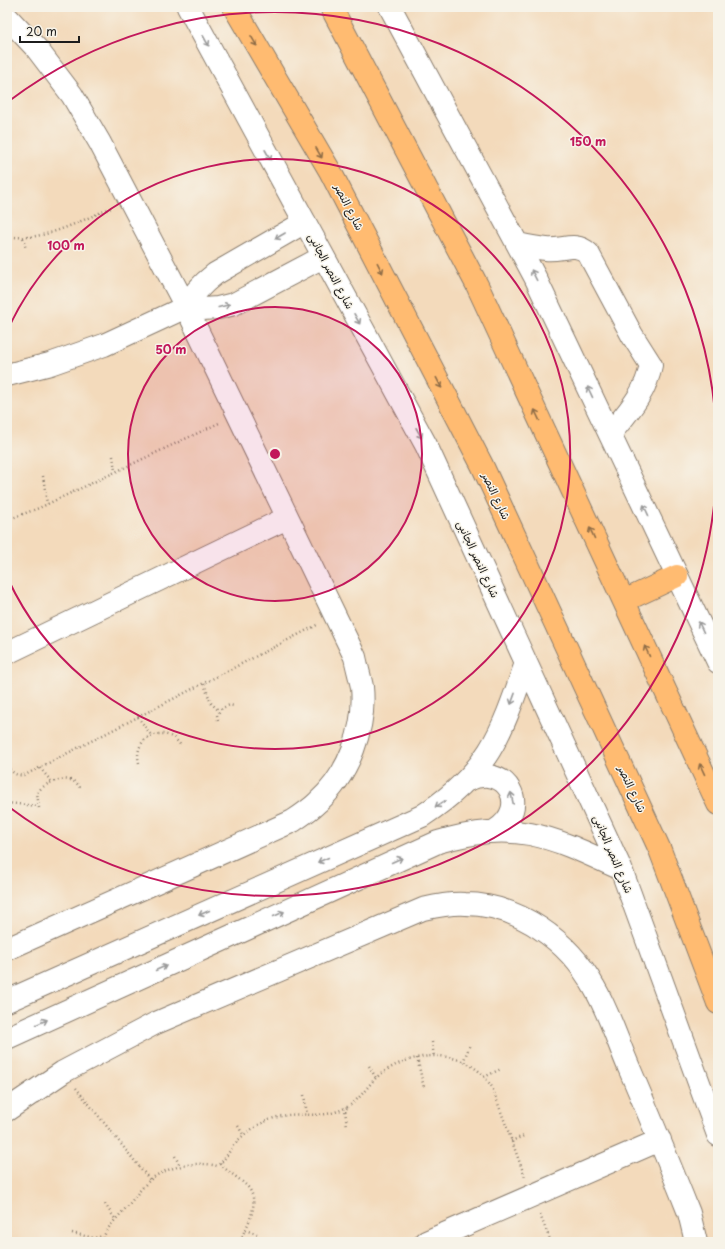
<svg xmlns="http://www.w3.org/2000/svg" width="725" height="1249" font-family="'Playpen Sans','Playpen Sans Arabic',sans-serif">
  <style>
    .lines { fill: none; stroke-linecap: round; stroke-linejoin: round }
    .minor-casing { stroke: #887b6c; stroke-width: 24 }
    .major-casing { stroke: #887b6c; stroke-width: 24 }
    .path { stroke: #887b6c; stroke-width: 2.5; stroke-dasharray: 1 3; stroke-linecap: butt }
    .minor { stroke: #fff; stroke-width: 22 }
    .major { stroke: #ffbb71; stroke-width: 22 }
    .oneway { stroke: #999 }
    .oneway2 { stroke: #8e6c46 }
    .ring { fill: none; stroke: #c2185b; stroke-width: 2 }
    .labels { text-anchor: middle; stroke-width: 3; stroke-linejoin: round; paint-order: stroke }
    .street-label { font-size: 11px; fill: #1c1c1c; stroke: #f7f3e8 }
    .centre { fill: #c2185b; stroke: #f7f3e8; stroke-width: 2 }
    .ring-label { font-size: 12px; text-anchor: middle; font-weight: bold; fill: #c2185b; stroke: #f7f3e8; stroke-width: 3; stroke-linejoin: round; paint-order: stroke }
  </style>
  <rect width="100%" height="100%" fill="#f7f3e8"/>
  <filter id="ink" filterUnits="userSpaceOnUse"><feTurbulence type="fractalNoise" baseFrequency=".025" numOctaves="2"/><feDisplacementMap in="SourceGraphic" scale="8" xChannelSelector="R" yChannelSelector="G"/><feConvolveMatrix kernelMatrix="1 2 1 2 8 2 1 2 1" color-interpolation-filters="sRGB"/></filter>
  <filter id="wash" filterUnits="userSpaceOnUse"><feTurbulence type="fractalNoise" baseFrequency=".012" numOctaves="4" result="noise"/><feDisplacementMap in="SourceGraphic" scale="16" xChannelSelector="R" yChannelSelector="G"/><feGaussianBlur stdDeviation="0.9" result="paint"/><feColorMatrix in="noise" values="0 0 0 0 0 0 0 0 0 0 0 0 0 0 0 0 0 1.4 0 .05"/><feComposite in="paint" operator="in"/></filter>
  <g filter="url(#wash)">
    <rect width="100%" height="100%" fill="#f3dabb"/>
  </g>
  <g filter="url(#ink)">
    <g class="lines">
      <g class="minor-casing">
        <path id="minor" d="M188 7 426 445 621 869 718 1135
          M390 7 535 277 718 662
          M7 17 37 49 72 95 100 143 186 307 355 657C357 667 360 677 362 687 366 728 349 774 318 802 311 809 302 815 293 821L7 949
          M518 244C527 246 537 248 546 249 562 251 575 241 588 253L632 335 651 365C646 393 628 412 610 434
          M186 307C193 293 202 284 215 274L305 222
          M7 375 50 364 104 345 186 307 202 309 218 308 234 304 323 257
          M7 653 287 518
          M468 780C506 762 532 807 496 830
          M7 1001 422 816C489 772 501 735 526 663
          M7 1038 438 842C517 819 550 836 621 869
          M7 1110 63 1072 156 1023 423 909C437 906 451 903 465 904 518 904 569 941 594 987 609 1012 618 1043 630 1070 650 1117 670 1165 689 1213L696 1242
          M426 1242 660 1140"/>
      </g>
      <g class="major-casing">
        <path id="major" d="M234 7 330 171 482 465 660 850 718 1003
          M331 7 477 285 718 804
          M624 601 677 576"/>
      </g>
      <path class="path" d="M7 236C42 243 79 221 111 208
        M23 238 26 249
        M113 456 115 471
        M43 476 47 504
        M7 520 39 508 219 423
        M204 684 211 703 219 711
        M138 717 151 735
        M218 720 217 715 222 708 230 705 234 706
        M139 763C132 735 167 723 181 746
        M7 766C13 774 18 777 27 774L317 625
        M40 768 51 781
        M7 803 38 806
        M39 808 37 793C46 780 75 772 81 790
        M432 1042 434 1057
        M417 1058 424 1088
        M463 1062 470 1045
        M369 1066 376 1078
        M484 1077 501 1069
        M76 1088 150 1180
        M304 1095 307 1114
        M347 1108 345 1110 347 1127
        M238 1126 244 1136
        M511 1141 524 1136
        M175 1156 180 1166
        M220 1164C228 1172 239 1178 247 1186 262 1202 247 1226 239 1242
        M105 1204 115 1219
        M540 1215 551 1242
        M245 1230 257 1234
        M72 1233 94 1238 103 1236
        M102 1242C105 1229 116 1219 125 1209 133 1200 140 1189 149 1181 164 1167 198 1160 217 1166 225 1160 228 1153 234 1145 244 1133 259 1123 274 1118 302 1109 319 1122 347 1107 360 1100 367 1086 377 1077 403 1055 447 1047 476 1069 482 1073 487 1080 492 1087L525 1177"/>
      <use href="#minor" class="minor"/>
      <use href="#major" class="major"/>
    </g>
    <defs><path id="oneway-shaft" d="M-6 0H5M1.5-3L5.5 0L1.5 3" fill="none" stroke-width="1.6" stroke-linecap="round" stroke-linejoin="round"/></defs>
    <g class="oneway">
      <use href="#oneway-shaft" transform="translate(206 41) rotate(61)"/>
      <use href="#oneway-shaft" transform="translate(268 155) rotate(61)"/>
      <use href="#oneway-shaft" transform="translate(280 236) rotate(150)"/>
      <use href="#oneway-shaft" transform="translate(534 275) rotate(-117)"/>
      <use href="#oneway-shaft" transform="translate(224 306) rotate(-15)"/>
      <use href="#oneway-shaft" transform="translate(357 319) rotate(61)"/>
      <use href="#oneway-shaft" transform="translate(590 392) rotate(-115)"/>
      <use href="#oneway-shaft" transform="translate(419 433) rotate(61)"/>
      <use href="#oneway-shaft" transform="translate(646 510) rotate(-115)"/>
      <use href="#oneway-shaft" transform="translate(701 627) rotate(-115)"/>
      <use href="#oneway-shaft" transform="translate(513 699) rotate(110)"/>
      <use href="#oneway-shaft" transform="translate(512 798) rotate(-102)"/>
      <use href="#oneway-shaft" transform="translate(440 804) rotate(147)"/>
      <use href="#oneway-shaft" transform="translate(323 860) rotate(156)"/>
      <use href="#oneway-shaft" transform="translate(397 860) rotate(-24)"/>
      <use href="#oneway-shaft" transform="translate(204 913) rotate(156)"/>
      <use href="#oneway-shaft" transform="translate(279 914) rotate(-24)"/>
      <use href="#oneway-shaft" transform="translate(161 968) rotate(-24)"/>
      <use href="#oneway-shaft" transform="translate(42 1022) rotate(-24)"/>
    </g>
    <g class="oneway2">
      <use href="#oneway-shaft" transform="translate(254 41) rotate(60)"/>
      <use href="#oneway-shaft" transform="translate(319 153) rotate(60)"/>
      <use href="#oneway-shaft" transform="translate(380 268) rotate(63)"/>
      <use href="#oneway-shaft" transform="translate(439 383) rotate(63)"/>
      <use href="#oneway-shaft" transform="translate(537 415) rotate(-115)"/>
      <use href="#oneway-shaft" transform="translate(592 533) rotate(-115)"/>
      <use href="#oneway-shaft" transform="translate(647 651) rotate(-115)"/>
      <use href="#oneway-shaft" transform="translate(702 769) rotate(-115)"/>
    </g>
  </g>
  <circle cx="275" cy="454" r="147" fill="#c2185b" fill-opacity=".12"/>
  <g class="ring">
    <circle cx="275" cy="454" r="147"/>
    <path d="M8 329A295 295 0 1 1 8 579"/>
    <path d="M9 101A442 442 0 1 1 9 807"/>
  </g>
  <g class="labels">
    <g class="street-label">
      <text transform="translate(349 207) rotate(63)" y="4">شارع النصر</text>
      <text transform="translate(331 271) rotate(62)" y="4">شارع النصر الجانبى</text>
      <text transform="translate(496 496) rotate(65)" y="4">شارع النصر</text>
      <text transform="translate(478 559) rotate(65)" y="4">شارع النصر الجانبى</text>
      <text transform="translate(632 789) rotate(65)" y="4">شارع النصر</text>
      <text transform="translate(613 854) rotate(67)" y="4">شارع النصر الجانبى</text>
    </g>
  </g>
  <circle cx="275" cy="454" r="6" class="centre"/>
  <g class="ring-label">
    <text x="588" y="146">150 m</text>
    <text x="66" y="250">100 m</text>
    <text x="171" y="354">50 m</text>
  </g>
  <rect width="725" height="1249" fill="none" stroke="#f7f3e8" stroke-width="24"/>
  <path d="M20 36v6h59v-6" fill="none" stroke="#1c1c1c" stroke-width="2"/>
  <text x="26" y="36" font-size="12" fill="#1c1c1c" stroke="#f7f3e8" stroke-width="3" paint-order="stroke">20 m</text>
</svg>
